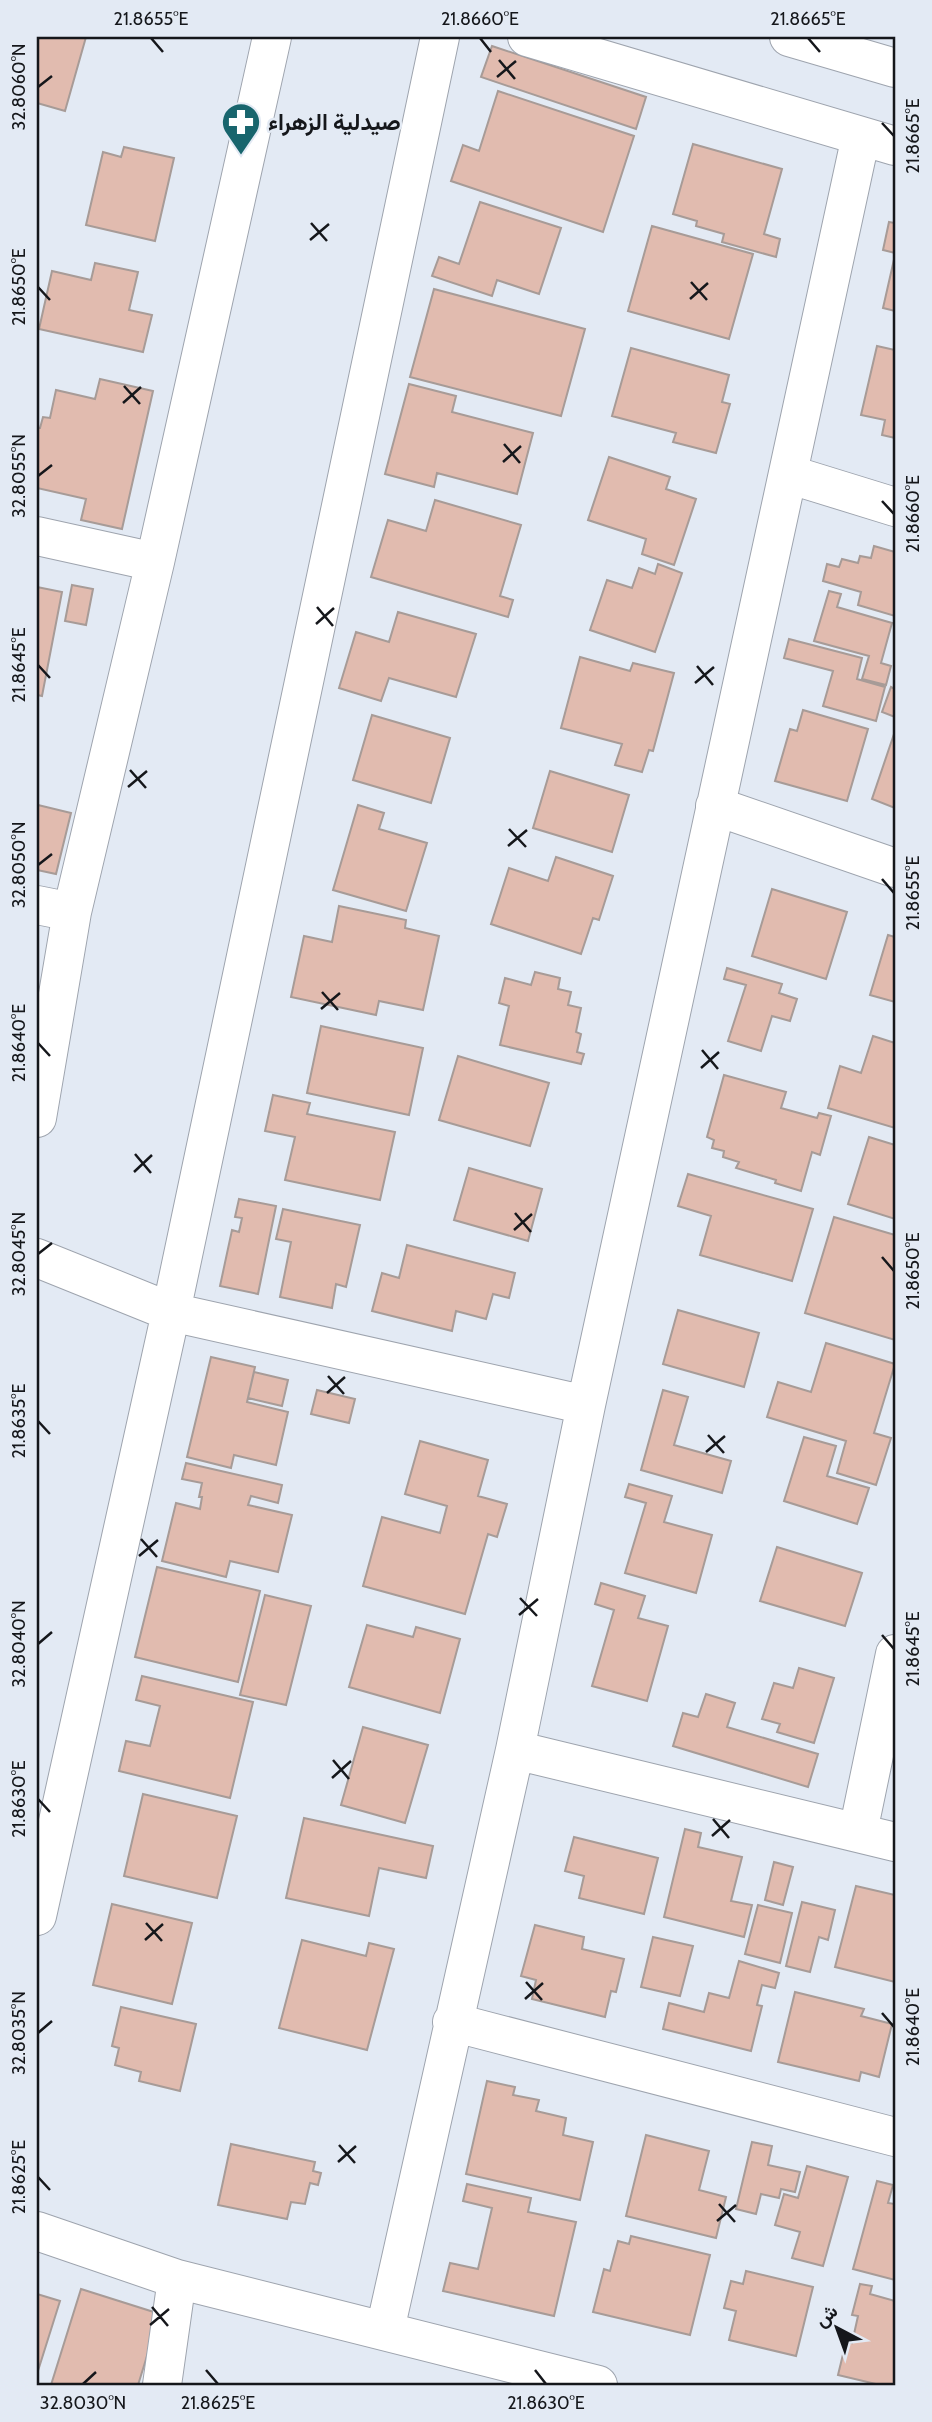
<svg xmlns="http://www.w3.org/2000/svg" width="932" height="2422" font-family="Cabin,Vazirmatn,sans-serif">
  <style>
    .building { fill: #e1bbaf; stroke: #a79b97; stroke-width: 2 }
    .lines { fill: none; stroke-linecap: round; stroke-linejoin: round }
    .minor-casing { stroke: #9ea4ae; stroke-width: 40 }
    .minor { stroke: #fff; stroke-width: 38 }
    .ticks { fill: none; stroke: #15171b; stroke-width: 2.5 }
    .labels { text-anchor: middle; stroke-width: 5; stroke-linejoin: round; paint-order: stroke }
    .poi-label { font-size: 23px; font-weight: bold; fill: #15171b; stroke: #e3eaf4; text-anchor: start }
    .neatline { fill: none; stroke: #15171b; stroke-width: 2.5 }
    .ticks-label { font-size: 18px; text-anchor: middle; fill: #15171b }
  </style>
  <rect width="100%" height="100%" fill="#e3eaf4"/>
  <path class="building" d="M37 37H86L65 111 37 103Z
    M492 46 646 97 636 129 481 77Z
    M498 91 634 136 603 232 451 181 463 145 479 151Z
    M693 144 782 169 764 234 780 239 776 257 722 242 724 234 696 226 697 221 673 214Z
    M124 147 174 158 155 241 86 225 103 152 121 157Z
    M480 202 561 228 539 294 497 280 492 296 432 276 439 257 459 264Z
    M889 222 895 223V253L883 250Z
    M652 226 753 254 729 339 628 311Z
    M895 255V311L883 308Z
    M95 263 138 272 129 310 152 315 143 352 39 329 52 271 91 280Z
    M434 289 585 329 561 416 410 377Z
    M877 346 895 350V438L882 435 885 420 861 415Z
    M631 348 729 375 722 402 730 404 716 453 673 442 676 433 612 416Z
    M100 379 153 391 122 529 81 520 86 499 37 488V428H40L43 417 50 418 56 390 95 399Z
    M409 384 456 396 452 412 533 433 517 494 437 473 434 487 385 474Z
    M609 457 670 477 666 489 696 499 674 565 642 554 646 539 588 520Z
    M435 500 521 525 500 596 513 600 508 617 371 577 388 520 426 531Z
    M874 546 895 552V616L858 605 861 592 823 581 827 564 839 567 842 559 858 563 860 556 871 558Z
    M658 564 682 573 655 652 590 630 607 580 632 588 639 568 655 574Z
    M72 585 93 589 86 625 65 621Z
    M37 587 62 592 42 696 37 695Z
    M829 591 841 594 837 607 892 623 881 663 891 666 886 685 862 679 869 656 814 641Z
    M398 612 476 634 456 697 389 678 381 701 339 688 356 632 389 642Z
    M789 639 862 658 857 679 885 687 876 721 823 706 833 671 784 658Z
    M580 657 630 671 633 663 674 673 653 751 649 750 642 772 615 765 622 744 561 728Z
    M891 687 895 689V717L882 712Z
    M803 710 868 729 847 801 775 781 790 729 797 731Z
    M372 715 450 738 431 803 353 780Z
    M895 731V808L872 799Z
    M550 771 629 795 612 852 533 828Z
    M38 805 71 813 56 874 37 870Z
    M358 805 384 813 379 829 427 843 406 911 333 890Z
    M556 857 613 876 599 920 593 918 581 954 491 924 509 868 548 881Z
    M772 889 847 912 826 979 752 956Z
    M339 906 406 920 405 928 439 936 423 1010 379 1001 376 1015 291 997 304 936 332 942Z
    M888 935 895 937V1002L870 995Z
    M727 968 782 984 779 993 797 999 790 1021 772 1016 761 1051 728 1041 746 985 724 979Z
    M535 972 560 978 558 989 571 992 568 1005 581 1008 576 1032 581 1034 577 1052 584 1054 581 1064 500 1045 509 1006 499 1003 505 978 531 985Z
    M321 1026 423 1048 409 1115 307 1093Z
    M873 1036 895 1043V1128L828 1108 840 1066 861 1073Z
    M458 1056 549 1083 530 1146 439 1120Z
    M724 1075 786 1092 781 1108 817 1118 819 1113 831 1116 820 1155 812 1152 801 1191 775 1183 776 1180 736 1168 739 1162 723 1157 724 1151 712 1148 714 1140 707 1137Z
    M273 1095 310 1103 307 1114 395 1132 380 1200 285 1180 295 1137 265 1131Z
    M869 1137 895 1145V1219L848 1204Z
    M469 1168 542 1189 528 1241 454 1220Z
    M688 1174 813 1209 792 1281 700 1255 711 1216 678 1206Z
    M239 1199 276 1206 258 1294 220 1286 232 1230 239 1232 242 1218 235 1217Z
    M283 1209 360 1225 346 1287 336 1284 332 1308 280 1297 291 1242 276 1239Z
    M834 1217 895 1235V1340L805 1313Z
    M407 1245 515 1273 509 1298 493 1294 486 1319 456 1311 452 1331 372 1311 382 1273 399 1278Z
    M678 1310 759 1333 744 1387 663 1364Z
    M826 1343 895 1364 874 1433 891 1438 876 1485 837 1473 846 1441 767 1417 778 1382 811 1392Z
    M211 1357 255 1367 247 1402 288 1412 276 1465 234 1455 231 1468 187 1457Z
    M254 1372 288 1380 282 1406 248 1398Z
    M317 1390 355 1399 349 1423 311 1414Z
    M663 1390 688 1397 674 1445 731 1461 722 1493 641 1470Z
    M804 1437 836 1446 827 1476 869 1488 857 1524 784 1501Z
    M420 1441 488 1460 478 1496 507 1504 497 1537 488 1534 465 1614 363 1586 382 1517 440 1533 447 1506 405 1494Z
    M186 1463 282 1485 278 1503 251 1496 248 1505 292 1515 278 1572 230 1561 226 1577 162 1561 176 1503 200 1509 202 1497H199L202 1483 182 1479Z
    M629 1484 672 1496 664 1522 712 1535 696 1593 625 1573 646 1503 625 1497Z
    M777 1547 862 1573 845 1626 760 1601Z
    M157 1567 260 1591 238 1682 135 1657Z
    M601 1583 645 1596 638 1618 668 1626 647 1701 592 1686 614 1610 595 1604Z
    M265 1595 311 1606 286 1705 240 1695Z
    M367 1625 413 1637 416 1627 460 1639 440 1713 349 1687Z
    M799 1668 834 1678 814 1743 777 1732 780 1724 762 1719 774 1683 793 1688Z
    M142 1676 253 1702 230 1798 119 1771 126 1741 150 1746 160 1706 136 1700Z
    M706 1694 735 1703 727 1727 818 1754 808 1787 673 1746 683 1713 698 1717Z
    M363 1727 428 1745 405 1823 341 1805Z
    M143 1794 237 1816 217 1898 124 1876Z
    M304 1818 433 1846 426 1878 379 1868 369 1916 286 1898Z
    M685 1829 701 1833 698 1847 742 1857 731 1901 752 1905 744 1937 664 1917Z
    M574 1837 658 1858 644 1914 579 1898 584 1876 565 1871Z
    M774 1862 793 1867 783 1905 765 1900Z
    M856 1886 895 1895V1982L835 1967Z
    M802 1902 835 1910 828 1940 819 1937 810 1972 786 1966Z
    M112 1904 192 1923 172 2004 93 1985Z
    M758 1905 792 1913 780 1963 745 1954Z
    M535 1925 584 1937 582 1949 624 1959 616 1992 611 1991 605 2017 532 1999 536 1980 521 1976Z
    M653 1937 693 1946 680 1996 641 1987Z
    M302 1940 366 1956 369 1943 394 1949 367 2050 279 2028Z
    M739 1961 779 1973 775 1988 762 1985 757 2005 762 2006 751 2051 663 2029 669 2003 704 2012 709 1993 729 1998Z
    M795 1992 864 2009 861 2016 892 2024 879 2077 861 2072 859 2081 778 2062Z
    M121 2007 196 2024 180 2091 139 2081 141 2072 115 2065 119 2048 112 2046Z
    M487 2081 515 2087 513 2095 539 2100 536 2111 566 2118 563 2135 593 2142 580 2200 466 2174Z
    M646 2135 709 2151 699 2190 726 2197 716 2238 626 2216Z
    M752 2142 772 2146 768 2165 800 2172 795 2192 781 2189 779 2198 761 2194 756 2214 736 2209Z
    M231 2144 315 2162 313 2171 321 2173 318 2185 310 2183 305 2204 291 2202 287 2219 218 2205Z
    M807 2166 848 2177 823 2266 792 2258 800 2232 775 2225 784 2194 798 2198Z
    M877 2181 893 2185 888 2203 895 2204V2280L853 2269Z
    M467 2184 531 2198 528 2212 576 2222 554 2316 443 2291 450 2263 478 2269 492 2208 463 2201Z
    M631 2236 710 2255 690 2335 593 2312 604 2269 610 2271 618 2241 629 2244Z
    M746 2271 813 2287 796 2356 729 2340 736 2311 724 2308 731 2281 743 2284Z
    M860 2284 872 2286 870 2294 895 2301V2385H880L838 2375 846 2342 852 2343 858 2316 852 2315Z
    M81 2289 160 2314 138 2385H51Z
    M37 2294 60 2301 37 2374Z"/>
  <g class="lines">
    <g class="minor-casing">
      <path id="minor" d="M527 37 895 146
        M789 37 895 68
        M788 474 895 507
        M37 536 155 562
        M715 806 895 868
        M37 905 72 912
        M37 1118 72 912 155 562 272 37
        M37 1258 171 1312 586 1405
        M515 1750 895 1842
        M858 1832 895 1654
        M37 1916 171 1312 440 37
        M452 2022 895 2137
        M37 2231 177 2279 598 2385
        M385 2330 515 1750 586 1405 861 136
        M162 2385 177 2279"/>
    </g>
    <use href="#minor" class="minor"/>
  </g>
  <path class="ticks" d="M151 38 163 52M480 38 491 52M808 38 820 52M499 60 515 79M497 77 516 61M38 87 52 76M882 123 894 136M311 223 327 241M310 240 329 224M691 282 707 300M38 287 50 300M690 299 708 283M124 386 140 404M123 403 141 387M504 444 520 463M503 462 521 446M38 476 52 465M882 501 894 514M317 607 333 626M316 624 334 608M38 665 50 678M697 666 713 685M695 683 714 667M130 770 146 788M128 787 147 771M509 829 526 847M508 846 527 830M38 865 52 854M882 879 894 893M322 992 338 1010M321 1009 340 993M38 1043 50 1056M702 1050 718 1069M701 1068 719 1052M135 1154 151 1173M134 1172 152 1155M515 1213 531 1232M514 1230 532 1214M38 1254 52 1243M882 1257 894 1271M328 1376 344 1394M327 1393 345 1377M38 1421 50 1434M708 1435 724 1453M706 1452 725 1436M141 1539 157 1557M139 1556 158 1540M520 1598 537 1616M519 1615 538 1599M882 1635 894 1649M38 1644 52 1632M333 1760 349 1779M332 1778 351 1761M38 1799 50 1812M713 1819 729 1838M712 1836 730 1820M146 1923 162 1941M145 1940 163 1924M526 1982 542 2000M525 1999 543 1983M882 2013 894 2027M38 2033 52 2021M339 2145 355 2163M338 2162 356 2146M38 2177 50 2190M719 2204 735 2222M717 2221 736 2205M152 2307 168 2326M150 2325 169 2309M206 2370 218 2384M535 2370 546 2384M83 2384 96 2372"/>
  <defs>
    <g id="pharmacy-pin" transform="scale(2.0125)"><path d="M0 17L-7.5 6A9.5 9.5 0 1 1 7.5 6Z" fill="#18656d" stroke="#e3eaf4"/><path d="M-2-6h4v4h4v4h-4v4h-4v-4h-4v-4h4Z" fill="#fff"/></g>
  </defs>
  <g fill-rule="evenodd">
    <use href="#pharmacy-pin" x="241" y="122"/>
  </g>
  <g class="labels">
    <g class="poi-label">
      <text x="268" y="130">صيدلية الزهراء</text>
    </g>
  </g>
  <rect width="932" height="2422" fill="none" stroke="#e3eaf4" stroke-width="77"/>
  <g transform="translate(837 2328) rotate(319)" stroke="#e3eaf4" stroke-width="5" paint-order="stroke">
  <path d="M0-5L12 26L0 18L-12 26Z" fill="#15171b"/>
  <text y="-10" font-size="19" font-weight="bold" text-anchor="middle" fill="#15171b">ش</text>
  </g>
  <rect x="38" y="38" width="856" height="2346" class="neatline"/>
  <g class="ticks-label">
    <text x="151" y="25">21.8655°E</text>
    <text x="480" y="25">21.8660°E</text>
    <text x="808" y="25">21.8665°E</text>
    <text transform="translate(19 87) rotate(-90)" y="6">32.8060°N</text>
    <text transform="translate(913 136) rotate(-90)" y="6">21.8665°E</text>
    <text transform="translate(19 287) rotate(-90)" y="6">21.8650°E</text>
    <text transform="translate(19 476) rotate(-90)" y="6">32.8055°N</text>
    <text transform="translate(913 514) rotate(-90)" y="6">21.8660°E</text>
    <text transform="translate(19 665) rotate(-90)" y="6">21.8645°E</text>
    <text transform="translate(19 865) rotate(-90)" y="6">32.8050°N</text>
    <text transform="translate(913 893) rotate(-90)" y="6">21.8655°E</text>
    <text transform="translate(19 1043) rotate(-90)" y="6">21.8640°E</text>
    <text transform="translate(19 1254) rotate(-90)" y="6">32.8045°N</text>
    <text transform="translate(913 1271) rotate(-90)" y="6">21.8650°E</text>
    <text transform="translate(19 1421) rotate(-90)" y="6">21.8635°E</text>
    <text transform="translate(19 1644) rotate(-90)" y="6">32.8040°N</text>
    <text transform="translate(913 1649) rotate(-90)" y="6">21.8645°E</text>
    <text transform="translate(19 1799) rotate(-90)" y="6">21.8630°E</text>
    <text transform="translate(913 2027) rotate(-90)" y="6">21.8640°E</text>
    <text transform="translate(19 2033) rotate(-90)" y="6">32.8035°N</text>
    <text transform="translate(19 2177) rotate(-90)" y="6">21.8625°E</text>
    <text x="83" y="2409">32.8030°N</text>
    <text x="218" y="2409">21.8625°E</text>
    <text x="546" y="2409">21.8630°E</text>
  </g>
</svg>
